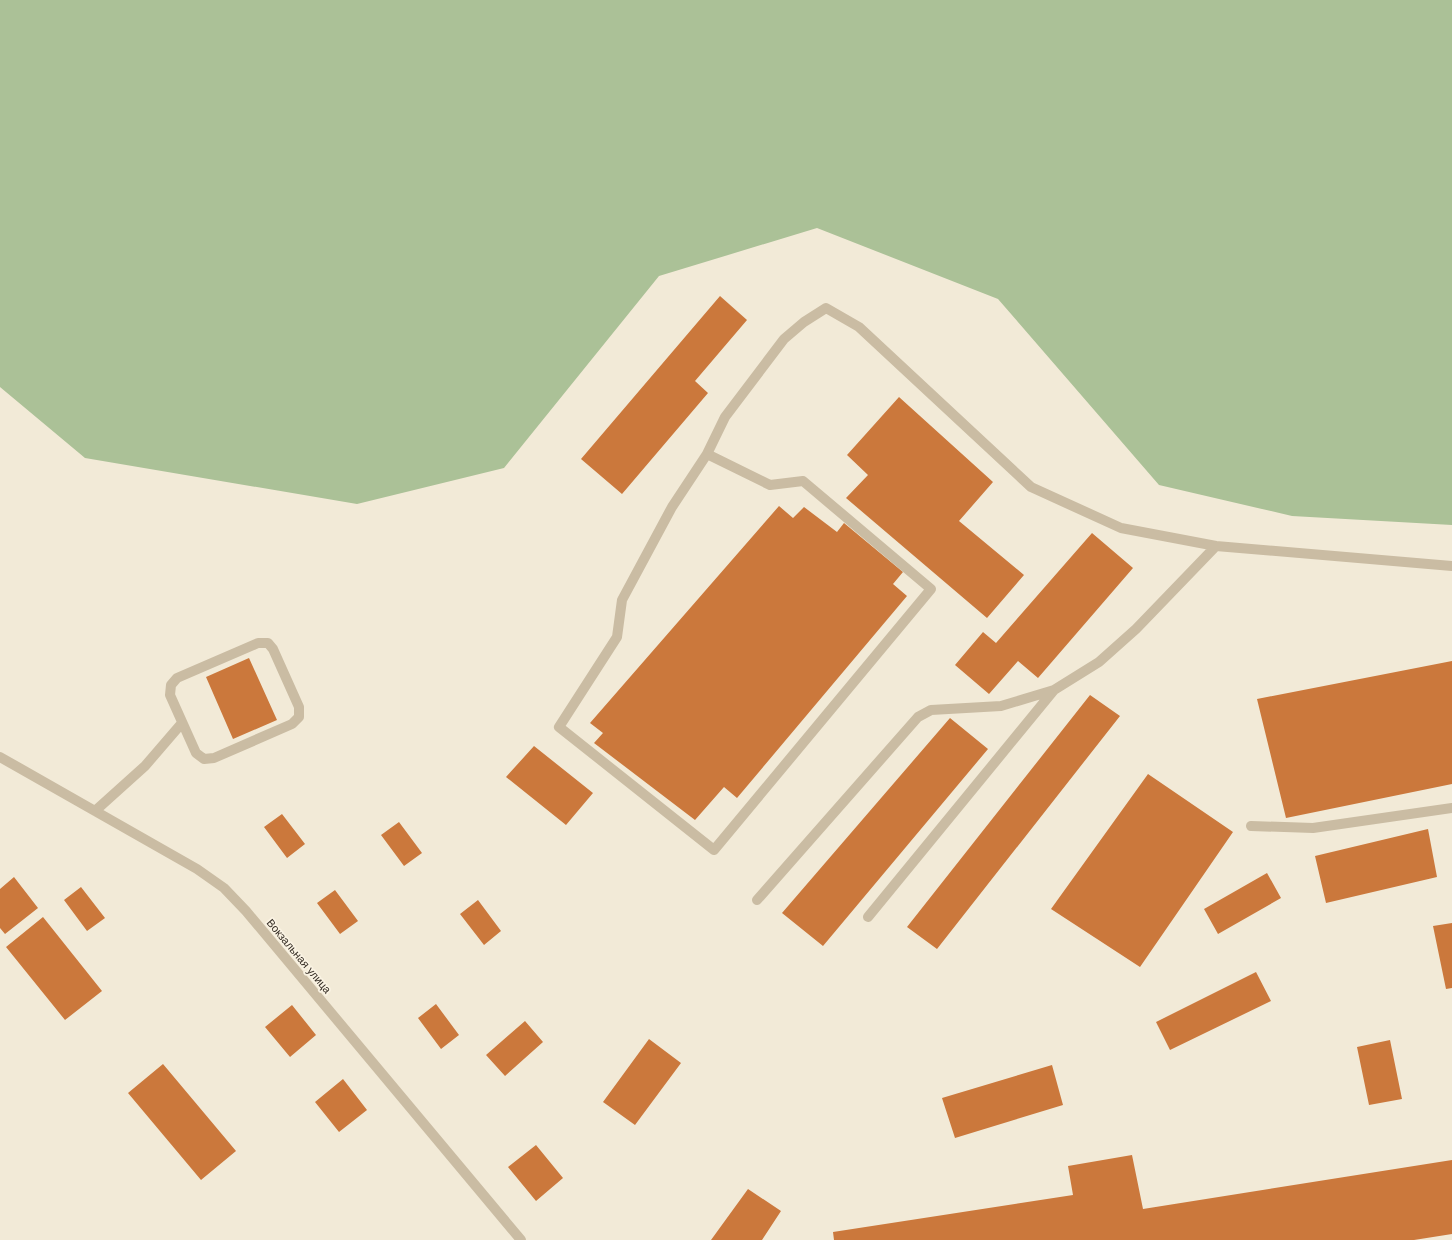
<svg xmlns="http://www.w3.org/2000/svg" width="1452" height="1240" font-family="Helvetica,sans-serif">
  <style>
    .green { fill: #abc197 }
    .building { fill: #cb783c }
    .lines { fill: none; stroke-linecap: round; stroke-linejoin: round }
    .minor { stroke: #cabca3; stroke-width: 10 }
    .labels { text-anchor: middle; stroke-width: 3.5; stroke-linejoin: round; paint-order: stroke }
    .street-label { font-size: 11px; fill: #352d25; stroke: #faf3e3 }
  </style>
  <rect width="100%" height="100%" fill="#f2ead7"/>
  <path class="green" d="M0 0H1452V525L1292 516 1159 485 998 299 817 228 659 276 504 468 357 504 85 458 0 387Z"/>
  <path class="building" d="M720 296 747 320 695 381 708 393 622 494 581 459Z
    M899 397 993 482 959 521 1024 575 987 618 846 498 868 475 847 455Z
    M779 506 793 518 804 507 837 532 844 523 903 572 893 584 907 596 737 798 724 787 695 820 594 743 603 733 590 723Z
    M1092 533 1133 568 1038 678 1018 661 989 694 955 665 983 632 996 643Z
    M249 658 277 720 233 739 206 677Z
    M1452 661V784L1286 818 1257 699Z
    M1090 695 1120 716 937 949 907 927Z
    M950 718 988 749 823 946 782 913Z
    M534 746 593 793 566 825 506 777Z
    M1148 774 1233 832 1140 967 1051 909Z
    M282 814 305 844 287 858 264 827Z
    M399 822 422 853 404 866 381 835Z
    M1428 829 1437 877 1326 903 1315 856Z
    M1267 873 1281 898 1218 934 1204 909Z
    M14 877 38 908 5 934 0 928V889Z
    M81 887 105 918 87 931 64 900Z
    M335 890 358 921 340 934 317 903Z
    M478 900 501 931 484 945 460 914Z
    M43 917 102 991 65 1020 6 947Z
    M1452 923V988L1446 989 1433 926Z
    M1256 972 1271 1001 1170 1050 1156 1022Z
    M436 1004 459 1035 441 1049 418 1018Z
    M292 1005 316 1035 290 1057 265 1027Z
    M525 1021 543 1042 505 1076 486 1055Z
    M649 1039 681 1063 635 1125 603 1102Z
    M1390 1040 1402 1099 1369 1105 1357 1047Z
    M163 1064 236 1151 201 1180 128 1093Z
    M1052 1065 1063 1105 955 1138 942 1098Z
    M343 1079 367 1110 339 1132 315 1102Z
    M536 1145 563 1178 536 1201 508 1167Z
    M1132 1155 1143 1209 1452 1160V1234L1414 1240H834L833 1232 1073 1195 1068 1166Z
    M748 1189 781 1211 762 1240H711Z"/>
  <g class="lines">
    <path class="minor" d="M707 454 770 485 803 481 931 589 714 850 559 727 617 637 622 600 672 507 707 454 725 417 784 339 804 322 826 308 859 327 1031 487 1121 528 1216 546 1452 566
      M258 643H268L273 649 299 707V717L292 724 214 758 204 759 196 753 170 695 171 685 177 678Z
      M0 757 197 869 224 888 246 911 521 1240
      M95 811 145 766 182 723
      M1251 826 1313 828 1452 808
      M757 900 918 717 931 710 1001 706 1054 690
      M868 917 1054 690 1099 662 1136 629 1216 546"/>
  </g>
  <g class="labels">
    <g class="street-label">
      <text transform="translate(299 956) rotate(50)" y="4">Вокзальная улица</text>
    </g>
  </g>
</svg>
